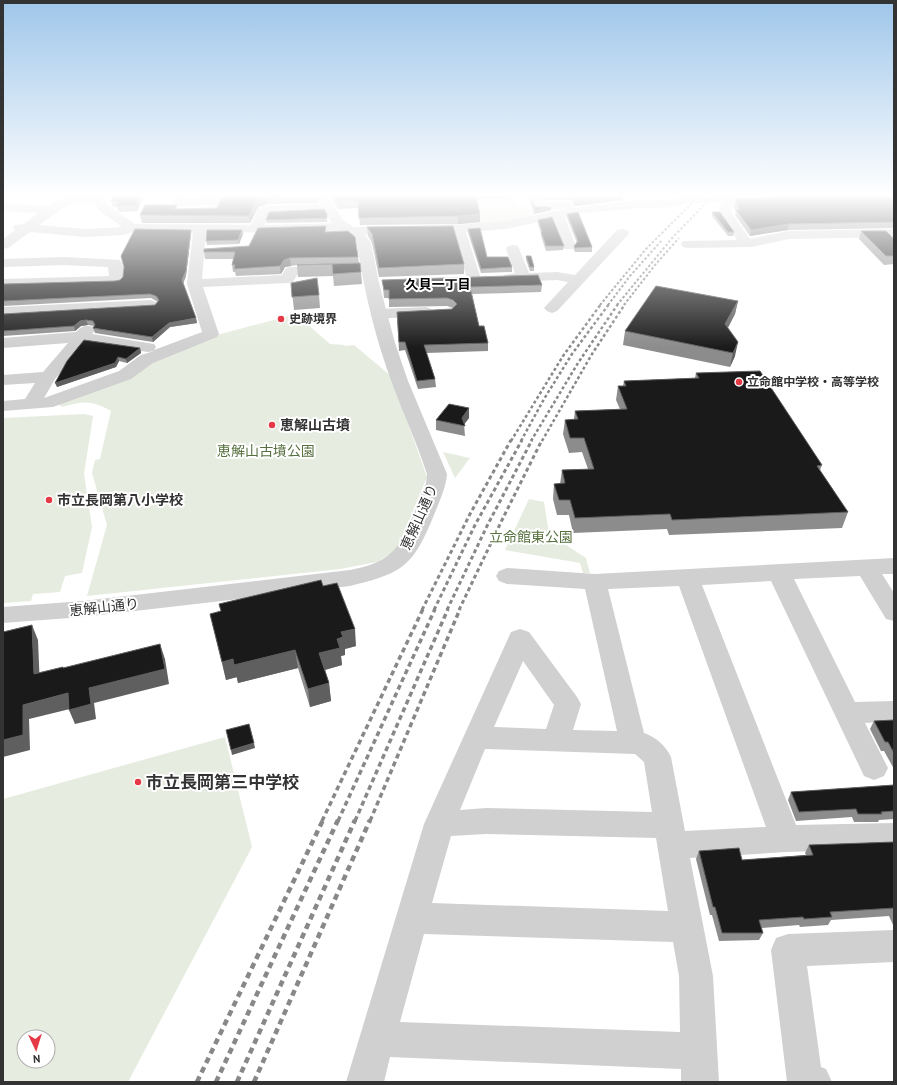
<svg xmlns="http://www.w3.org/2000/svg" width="897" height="1085" font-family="'PT Sans','Noto Sans JP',sans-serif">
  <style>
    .green { fill: #e6ecdf; fill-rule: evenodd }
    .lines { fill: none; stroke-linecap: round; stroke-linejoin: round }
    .minor { fill: #d0d0d0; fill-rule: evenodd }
    .tertiary { fill: #d0d0d0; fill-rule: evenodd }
    .rail-far4 { stroke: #888; stroke-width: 2; stroke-dasharray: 2.5 2; stroke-linecap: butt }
    .rail-far3 { stroke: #888; stroke-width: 2.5; stroke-dasharray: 3 2.5; stroke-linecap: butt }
    .rail-far2 { stroke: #888; stroke-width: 3; stroke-dasharray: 4 3; stroke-linecap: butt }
    .rail-far1 { stroke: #888; stroke-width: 3.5; stroke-dasharray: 5 3.5; stroke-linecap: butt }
    .rail { stroke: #888; stroke-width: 4.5; stroke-dasharray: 6 4.5; stroke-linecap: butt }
    .wall { fill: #8c8c8c }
    .shaded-wall { fill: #5f5f5f }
    .building { fill: #1a1a1a; stroke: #5f5f5f }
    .poi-dot { fill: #e63946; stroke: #fff; stroke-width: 1.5 }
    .labels { text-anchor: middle; stroke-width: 4; stroke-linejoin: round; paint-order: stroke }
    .far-poi-label { font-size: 12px; font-weight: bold; fill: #333; stroke: #fff; text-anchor: start }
    .far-neighbourhood-label { font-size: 13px; font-weight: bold; fill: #000; stroke: #fff }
    .poi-label { font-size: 14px; font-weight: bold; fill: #333; stroke: #fff; text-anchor: start }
    .park-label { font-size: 14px; fill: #56703f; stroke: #fff }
    .street-label { font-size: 14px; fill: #333; stroke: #fff }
    .near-poi-label { font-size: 17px; font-weight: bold; fill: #333; stroke: #fff; text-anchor: start }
  </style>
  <rect width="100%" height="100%" fill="#fff"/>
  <path class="green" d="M437 196 458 199 516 198 519 207H530L534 218 447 227Z
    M296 314 330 344 344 345 345 346 354 345 391 376 427 477 397 550 377 562 340 569 87 596 107 525 92 473 95 460 100 459 111 411C90 400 85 401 62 407L56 402 149 360 213 336Z
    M84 414 93 416 84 474 92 527 82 573 65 576 60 592 33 594 31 601 3 603V418Z
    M443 452 470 458 455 478Z
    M529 499 544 502 549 534 586 558 590 573H583L580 563 505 550Z
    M225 737 252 847 128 1082H3V799ZM24 1037H48V1061H24Z"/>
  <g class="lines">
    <path class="minor" d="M66 196H105L104 198 109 206 135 224 251 225 258 208 267 206 330 204 334 205 336 208 334 211 268 214 265 225 344 223 349 224 350 227 458 225 506 221 566 209H535L529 196H541L544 202H571L573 205 571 208 640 200 674 199 685 196H808L802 200 735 202 731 208 732 214 750 239 788 231 894 229V237L789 239 751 247 688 248 683 247 681 244 683 241 737 240 720 214 719 208 723 202 685 204 674 207 640 208 583 213 565 217 576 246 574 249H564L562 246 553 219 506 229 466 232 481 279 479 282 474 283 469 282 467 279 454 233 351 235 346 234 345 231 206 233 202 279 282 275 286 268 291 267 327 266 332 267 334 270 332 273 297 275 293 282 288 283 203 287 219 334 217 337 153 363 131 379 53 407 3 411V401L25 399 35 383 3 385V375L43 372 68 343 3 348V338L76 332C82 326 85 325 93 327L95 330 92 334 154 344 156 347 154 350 202 332 187 284 193 233 133 232 122 235 85 237 30 232 8 248 3 249V239L15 230 13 228 15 225 24 224 38 213 3 211V203L48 206ZM94 202 100 211 122 227 85 229 39 225 69 204ZM85 343 148 352 154 351 141 355 119 371 44 398 55 379Z
      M169 196H181L182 198 231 196 226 204 222 205 178 206 174 205Z
      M622 229 627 230 629 233 627 236 557 311 552 313 547 311 544 308 568 282 557 280 509 282 504 281 502 278 504 275 515 273 506 249 508 246 513 245 518 246 529 273 557 272 575 275 617 230Z
      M64 257 120 260C124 265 125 278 121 283L116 284 3 287V279L109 276 108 267 64 265 3 267V259Z
      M151 300 156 302 159 305 156 308 3 317V307Z
      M426 307 431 309 434 312 431 315 379 319 373 317 371 314 373 311 379 309Z
      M894 558V574H882L894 593V621L886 619 860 576 794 579 855 702 894 701V721L865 723 888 768 884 776 874 780 864 776 771 581 702 585 796 825 894 823V849L786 852 690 858 713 976 719 1082H681V1069L390 1057 384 1082H346L424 824 511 632 520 629 529 632 577 697 581 704 573 730 617 731 585 589 507 584 499 581 496 576 499 571 507 568 595 574ZM679 586 766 827 685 831 671 757C666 746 656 737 644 733L608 589ZM523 661 554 705 546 729 494 727ZM485 749 635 754 644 762 652 812 486 808 460 810ZM486 834 656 838 668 911 432 903 451 836ZM424 934 673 942 679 976 680 1032 400 1022Z
      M894 930V962L807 966 821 1067 826 1069 832 1082H787L771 950 776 938 788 934Z"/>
    <path class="tertiary" d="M317 196H329L342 219 366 236 371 243 379 283 395 343 408 381 447 474C446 488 439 502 434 515 413 566 404 573 350 586L83 617 3 623V607L83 601 350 570C365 567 381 563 392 552 406 540 418 501 426 483L427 474C417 443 403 413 392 383 375 337 364 291 357 243L332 224Z"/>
    <path class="rail-far4" d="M600 305 646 249 699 196
      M608 305 630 276 662 240
      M617 305 673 237 713 196
      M624 305 655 265 679 238"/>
    <path class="rail-far3" d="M511 441 563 356 601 304
      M521 441 544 399 572 354 609 304
      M531 441 578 363 618 304
      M542 441 592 354 625 304"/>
    <path class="rail-far2" d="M422 610 470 514 511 440
      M434 610 475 525 522 440
      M447 610 487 526 532 440
      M459 610 502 520 542 440"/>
    <path class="rail-far1" d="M322 821 423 609
      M338 821 435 609
      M355 821 448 609
      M370 821 460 609"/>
    <path class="rail" d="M197 1082 323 820
      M216 1082 338 820
      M237 1082 355 820
      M254 1082 370 820"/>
  </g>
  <path class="wall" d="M114 196H143L137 211 120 212 118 210 117 207H113L111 201Z
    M227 196H318L319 203 267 204 258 207 250 223H142L140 215 178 209 217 208Z
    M330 196H528V197L476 199 480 222 458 224 360 225 358 208 338 209Z
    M529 196H530L535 207 551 210 534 214 529 199Z
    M542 196H623V200L574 206 571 200H545Z
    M894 196V228L788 230 750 236 735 215 736 211 733 207 735 201Z
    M712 212 734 232 733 236H728L712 216Z
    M327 214V222L267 223 266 220Z
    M567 214 592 247V252H575L574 250V246L577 243 567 218Z
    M538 220 564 246 563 250 546 251 541 236V233L538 224Z
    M367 227 464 264V274L379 277 372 243 368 236Z
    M468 229 487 257 512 267V272L481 273 468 233Z
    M861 231 894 239V264L884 265 859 239Z
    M326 232 358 257 359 263 361 272 362 284 334 286 333 276 298 277 297 265 285 267 281 274 236 276 235 272H233L232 265 234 259H205L204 252 249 246Z
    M191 234 186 276 183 283 196 318 197 323 170 327 153 342 95 333 93 328 94 326 88 325 81 326 75 331 3 336V314L155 305 158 302 151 298 3 306V284L115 281 120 280Z
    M243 234 239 244 207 245 206 241Z
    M526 256 534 267V271H530L526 260Z
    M382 280 542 285 541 292 472 294 479 326 488 343V351L426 353 435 379 436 387 418 389 405 350 399 351 397 312 452 309 453 308 447 306 389 307V298H384L383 288Z
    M291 283 319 295 320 308 294 310Z
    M738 301 735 314 728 328 735 356 730 367 623 345 625 331Z
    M140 348 141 353 127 363 119 361 116 367 57 387 67 361Z
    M696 373 822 465 820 470 848 512 842 528 669 535 667 529 573 533 569 515H557L553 499 554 484H560L562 470 588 469 582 452 569 453 563 434 565 420 574 419 575 411 620 409 616 400 618 386H623L624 381 695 378Z
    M469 418 464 424 465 436 436 430V420Z
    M323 586 356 646 345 649V655L341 656 342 665 325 670 329 683 331 701 310 707 298 668 238 683 237 677 226 680 210 614Z
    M894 720V769L884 751H881L870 729 874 721Z
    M894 785V819L879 820 878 822H854L852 817 796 821 788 800 791 792Z
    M894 842V927L889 916 831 920 828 925 800 927 799 925 761 928 763 933 759 940 719 941 712 915H710L696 859 699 851 742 860 806 855 805 853 809 845Z"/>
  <path class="shaded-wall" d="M139 196H143L137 211 136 205Z
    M594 196H623V200L574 206 575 199Z
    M266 197 267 204 258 207 250 223 249 216 257 199Z
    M551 207V210L534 214 535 210Z
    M480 214V222L458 224V216Z
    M789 224 788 230 750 236 751 230Z
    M191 230V234L186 276 183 284 182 280Z
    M242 230 243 234 239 244 238 240Z
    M290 258 291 266 285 267 281 274 280 266 284 260Z
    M738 301 735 314 722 338 725 324Z
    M196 318 197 323 170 327 153 342 152 337 169 323Z
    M86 320 88 325 81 326 75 331 74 326 80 321Z
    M738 342 735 356 730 367 733 353Z
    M140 348 141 353 127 363 126 359Z
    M118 357 119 361 116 367 57 387 55 383Z
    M469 408V418L463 426 462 418Z
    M32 625 38 640 40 689 34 674Z
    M355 629 356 646 345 649V655L341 656 342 665 321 671 319 653 337 639 341 632Z
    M160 644 165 659 169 684 94 703 96 719 75 724 69 710 89 688Z
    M295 650 298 668 238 683 234 665Z
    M233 659 237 677 226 680 222 662Z
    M329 683 331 701 310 707 308 689Z
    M68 693 74 708 29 719 30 750 3 757V740L23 705Z
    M254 743 255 748 232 755 231 750Z"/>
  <path class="building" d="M114 196H139L136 205 118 206 117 205 118 202 111 201Z
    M227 196H285L266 197 257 199 249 216 140 215 145 205H177L175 209 217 208 221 199 226 197Z
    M334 196H476L480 214 458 216 359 218 358 201H337Z
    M529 196 535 207H551L535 210Z
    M573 196H594L575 199Z
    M795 196H894V222L789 224 751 230 736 210 739 209 735 201 736 199Z
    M324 209 327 214V218L266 220 269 212Z
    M578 212 592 247 575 248 574 246 578 241 567 214Z
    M712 212H720L734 232H728Z
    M552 217 564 246H546L541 232H542L538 220Z
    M326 226 325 232 348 231 355 237 358 257 290 258 284 260 280 266 234 269 235 265H232L235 252H204V249L249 246 258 228Z
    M453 226 464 264 379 268 372 234 367 227Z
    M480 228 487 257H508L512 267 481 269 468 229Z
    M135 229 191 230 186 271 182 280 196 318 169 323 152 337 93 328 95 325 93 321 86 320 80 321 74 326 3 331V314L155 305 159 300 156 296 150 294 3 301V284L115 281 120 280 123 277 124 267 121 256Z
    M207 230H242L238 240 206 241Z
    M861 231H886L894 239V256H886Z
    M526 256H531L534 267H530Z
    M360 263 361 272 333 274 332 264 297 265Z
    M538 275 542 285 470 287 479 326H484L488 343 424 345 435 379 417 381 405 342H399L397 312 452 309 457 304 453 300 447 298 389 299V290H384L382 280Z
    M317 278 319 295 292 297 291 283Z
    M656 286 738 301 725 324 738 342 733 353 625 331Z
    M84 340 140 348 126 359 118 357 115 363 55 383 67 361Z
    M760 371 822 465 817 466 848 512 672 520 670 514 575 518 570 500H559L554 484 565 483 562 470 594 469 584 438H570L565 420 578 419 575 411 627 409 618 386H626L624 381 699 378 696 373Z
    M449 404 469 408 462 418 465 426 436 420Z
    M321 580 323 586 337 583 355 629 341 632 343 637 337 639 340 648 319 653 329 683 308 689 295 650 234 665 233 659 222 662 210 614 221 611 219 604Z
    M32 625 34 674 63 667V668L160 644 165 669 89 688 91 704 69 710 68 693 23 705V735L3 740V632Z
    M894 720V753L888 742H885L874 721Z
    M249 724 254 743 231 750 226 730Z
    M894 785V811L881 812 882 814H858L856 809 799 812 791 792Z
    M894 842V908L830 912 832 917 804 919 803 917 759 920 763 933H722L715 907H713L699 851 739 848 742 860 813 855 809 845Z"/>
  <linearGradient id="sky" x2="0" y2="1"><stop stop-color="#9ec6ea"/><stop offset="0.56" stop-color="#fff"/><stop offset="1" stop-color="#fff" stop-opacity="0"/></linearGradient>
  <rect width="897" height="348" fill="url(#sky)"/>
  <g class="poi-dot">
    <circle cx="281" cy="319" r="4"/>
    <circle cx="739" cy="382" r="4"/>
    <circle cx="272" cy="425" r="4"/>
    <circle cx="49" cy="500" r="4"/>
    <circle cx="138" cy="782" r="4"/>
  </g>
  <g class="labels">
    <g class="far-poi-label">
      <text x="289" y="323">史跡境界</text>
      <text x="747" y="386">立命館中学校・高等学校</text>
    </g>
    <g class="far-neighbourhood-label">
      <text x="438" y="289">久貝一丁目</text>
    </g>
    <g class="poi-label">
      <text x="280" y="430">恵解山古墳</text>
      <text x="57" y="505">市立長岡第八小学校</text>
    </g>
    <g class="park-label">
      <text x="266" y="456">恵解山古墳公園</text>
      <text x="531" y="542">立命館東公園</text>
    </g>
    <g class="street-label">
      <text transform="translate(419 517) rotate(-66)" y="5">恵解山通り</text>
      <text transform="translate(104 607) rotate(-6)" y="5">恵解山通り</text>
    </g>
    <g class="near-poi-label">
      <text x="146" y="788">市立長岡第三中学校</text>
    </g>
  </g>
  <rect width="897" height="1085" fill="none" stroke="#333333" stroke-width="8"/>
  <g transform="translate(36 1049) rotate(176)"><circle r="19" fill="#ffffff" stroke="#adadad"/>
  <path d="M0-3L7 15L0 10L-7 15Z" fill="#e63946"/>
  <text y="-6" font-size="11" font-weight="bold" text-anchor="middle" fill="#333333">N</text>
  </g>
</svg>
